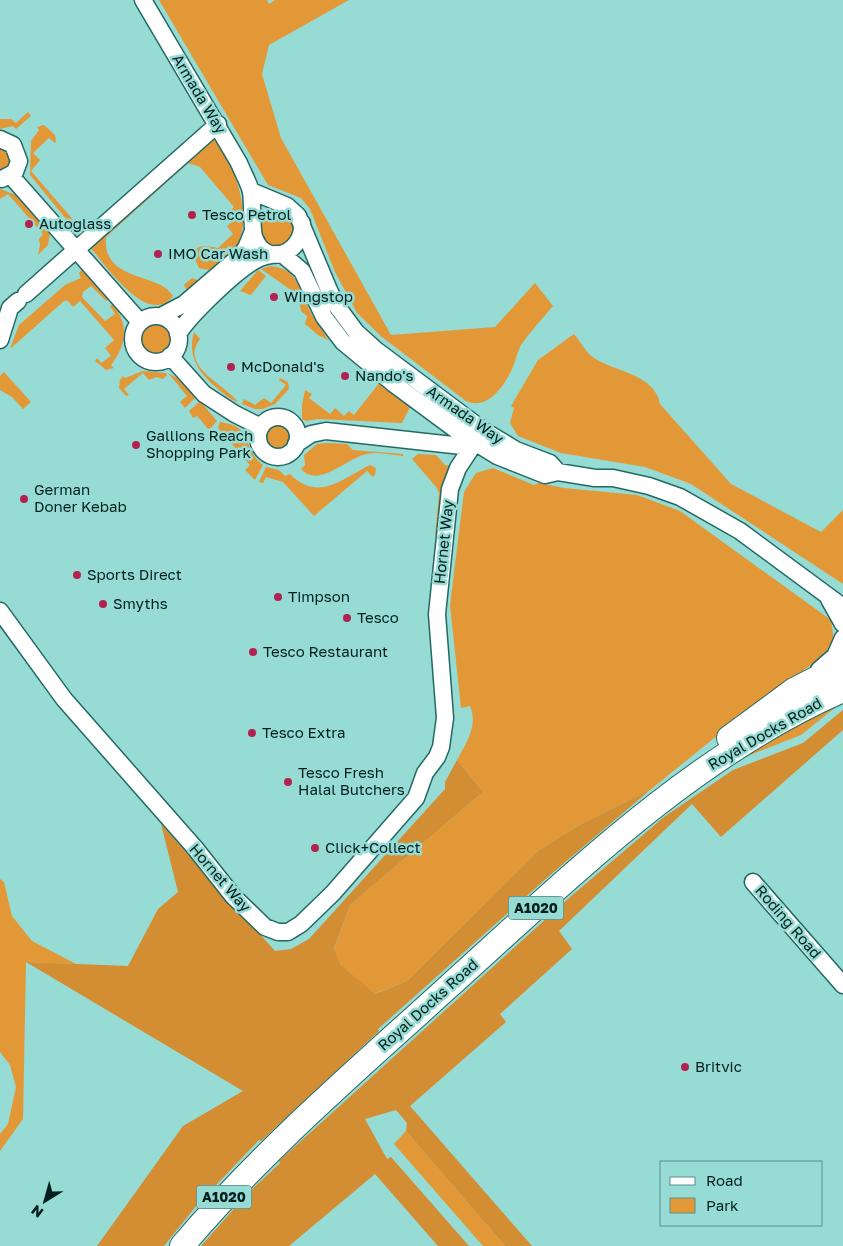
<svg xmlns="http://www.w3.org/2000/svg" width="843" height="1246" font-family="'Golos Text',sans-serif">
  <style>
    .green { fill: #e39837 }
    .forest { fill: #d38d32 }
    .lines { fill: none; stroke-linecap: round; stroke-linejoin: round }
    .minor-casing { stroke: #236964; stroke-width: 19 }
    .highway-casing { stroke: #236964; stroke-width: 26 }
    .minor { stroke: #fff; stroke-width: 16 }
    .highway { stroke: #fff; stroke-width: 24 }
    .poi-dot { fill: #b2214f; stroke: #97dbd5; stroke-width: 2 }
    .labels { text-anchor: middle; stroke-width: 5; stroke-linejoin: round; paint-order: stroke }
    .shield { fill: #97dbd5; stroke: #2f5855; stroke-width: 1 }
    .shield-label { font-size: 14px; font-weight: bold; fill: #03201e }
    .street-label { font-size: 15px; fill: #03201e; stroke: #97dbd5 }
    .poi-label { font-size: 15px; fill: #03201e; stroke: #97dbd5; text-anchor: start }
  </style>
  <rect width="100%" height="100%" fill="#97dbd5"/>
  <path class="green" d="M159 0H267L269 4 275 0H349L269 45 262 74 281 138 391 335 495 327 535 283 553 306C542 319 530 332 521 345 517 352 516 360 513 367 505 385 488 411 466 401L382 337 357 313 335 272 310 209 301 198 268 185Z
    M28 112 31 116 16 129 13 126 0 129V119H11L16 123Z
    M44 125 55 135 56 141 55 143 49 138 33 153 40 160 31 171 75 222 71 225 30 175 31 141 39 130 37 127Z
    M210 140 220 141C234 168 255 220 235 248 229 257 218 263 209 270L199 268 192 253C198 244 208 246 218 248L233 234 227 226 234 220 228 213 234 207 200 167 188 163 106 237C102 283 160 272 173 296 148 329 104 263 89 246Z
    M0 146 10 153 11 165 0 174Z
    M0 189 16 195 50 234 48 245 38 255 40 245 39 239 43 234 8 194 0 199Z
    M260 230a17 17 0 1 1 34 0a17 17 0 1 1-34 0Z
    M84 218 91 226 80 235 74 228Z
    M270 266C299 268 300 292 311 313 316 322 323 330 328 340L318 335 305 324 307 316 301 311 298 295 261 269Z
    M82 269 109 299 106 301 91 286 83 292 82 297 105 321 115 314 110 306 113 304C129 325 127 344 111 365L114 368 106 370 95 361 97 358 101 363 111 356 105 348 114 340 80 301 73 307 68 301H64L10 349 19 325 65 285 81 278 79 273Z
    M258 270 266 276 251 295 240 291Z
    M192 278 200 281 187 291 184 285Z
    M140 339a15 15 0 1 1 30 0a15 15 0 1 1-30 0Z
    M194 332 200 339C179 366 224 384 238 402 230 400 224 394 218 389 199 373 187 357 194 332Z
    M574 334C580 341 586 353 594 358 615 372 655 374 660 404L731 484 821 532 843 510V584L691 484 645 467 561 453 518 436 510 423 514 408 511 406 538 360Z
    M143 371 166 373 167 375 163 379 156 377 149 380 143 373 124 389 129 395 126 396 119 388 120 380 123 376 125 378Z
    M4 372 31 402 23 409 12 397 0 390V376Z
    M168 373 177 378 196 397 185 408 180 402 187 396Z
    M280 378 288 382 289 389 275 404 263 409H255L242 404 244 399 255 405 264 398 271 403 286 385 279 380Z
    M380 382 410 407 402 423 318 419 306 421 302 419V405L305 390 312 394 309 398 330 414 335 408 344 416 349 411 354 415Z
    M200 401 217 421 209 430 197 416 193 418 189 411Z
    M220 422C256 427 240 447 263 465L255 480 245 470 250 465 218 428Z
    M267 437a11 11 0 1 1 22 0a11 11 0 1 1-22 0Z
    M326 443 347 444 353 450 403 454V456C392 455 378 451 367 454 346 458 319 489 301 469L305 465 304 455 317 444Z
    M418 454 436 455 445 465 449 466 440 536 435 535 439 494 437 488 412 459Z
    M370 465 376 468 375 475 373 477 367 471 314 516 283 482 266 477 263 483 259 482 266 467 279 470 285 476 290 474C318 502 340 480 370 465Z
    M493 468 534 485 539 483 564 488 637 495 680 511 831 620 834 640 822 657 755 705 650 790 583 823 539 850 407 981 374 994 341 965 334 950 350 905 483 792 457 760C467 742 478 726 470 706L461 708 450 605 464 492 476 473Z
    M837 706 801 735 740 759 762 740Z
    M0 879 4 882 12 916 32 941 76 964 26 962 23 1119 0 1151V1134L8 1124 16 1087 10 1065 0 1052Z
    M406 1131 505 1246H483L394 1144Z"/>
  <path class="forest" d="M843 710V730L721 837 692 804 559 931 572 949 500 1014 506 1022 410 1106 532 1246H505L406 1131 407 1123 396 1110 365 1119 387 1159 391 1157 469 1246H438L375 1174 289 1246H201L248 1193 280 1163 279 1161 569 898 664 817 733 770 803 743Z
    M457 760 483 792 350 905 334 949 341 965 375 994 407 981 539 850 583 823 650 790 549 876 378 1029 379 1031 261 1141 259 1140 197 1205 164 1246H97L183 1126 243 1091 26 962 128 966 158 909 178 892 161 824 275 951 291 949 309 939 445 789V782Z"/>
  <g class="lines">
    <g class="minor-casing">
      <path id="minor" d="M143 0 239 163C243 173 249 183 251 192 253 204 251 231 255 239 267 268 304 253 302 223
        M0 139 13 145 19 161 15 172 2 179
        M11 176 140 322
        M251 191 287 206 298 216 329 290 336 305 356 332 376 350 483 430 516 450 550 463 558 472
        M282 254 302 271 324 317 343 342 394 384 463 435 497 456 545 475 558 472 595 478H613L649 486 680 497 740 531 843 607
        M26 294 218 124
        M161 316 184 304 240 256 246 248 253 231
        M133 339a23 23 0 1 1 46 0a23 23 0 1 1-46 0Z
        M178 334C189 316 238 268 258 259 263 256 270 255 277 254
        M0 340 10 308 18 301
        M170 356 204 394 235 414 261 427
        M258 437a20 20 0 1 1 40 0a20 20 0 1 1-40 0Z
        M296 444 311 434 326 431 471 447
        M829 599 843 624
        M0 611 64 699 195 848 233 896 265 927 278 932H288L301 924 333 893 416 798 425 773 437 757 441 747 445 718 437 614 450 489 458 468 483 430
        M819 670 835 656 843 638
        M753 882 843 985"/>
    </g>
    <g class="highway-casing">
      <path id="highway" d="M729 738 794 690 843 665
        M182 1246C262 1151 356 1071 447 988 567 880 693 755 843 690"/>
    </g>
    <use href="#minor" class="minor"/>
    <use href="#highway" class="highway"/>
  </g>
  <g class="poi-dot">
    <circle cx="192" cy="215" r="5"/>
    <circle cx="29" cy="224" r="5"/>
    <circle cx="158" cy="254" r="5"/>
    <circle cx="274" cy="297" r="5"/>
    <circle cx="231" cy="367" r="5"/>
    <circle cx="345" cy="376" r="5"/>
    <circle cx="136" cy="445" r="5"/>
    <circle cx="24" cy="499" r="5"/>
    <circle cx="77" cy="575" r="5"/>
    <circle cx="278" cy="597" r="5"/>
    <circle cx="103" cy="604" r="5"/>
    <circle cx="347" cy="618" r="5"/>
    <circle cx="253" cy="652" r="5"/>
    <circle cx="252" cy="733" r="5"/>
    <circle cx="288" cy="782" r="5"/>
    <circle cx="315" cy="848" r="5"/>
    <circle cx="685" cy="1067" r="5"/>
  </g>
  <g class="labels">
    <g class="shield">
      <rect x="508.5" y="896.5" width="55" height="23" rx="4"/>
      <rect x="196.5" y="1185.5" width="55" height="23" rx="4"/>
    </g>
    <g class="shield-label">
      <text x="536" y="913">A1020</text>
      <text x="224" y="1202">A1020</text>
    </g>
    <g class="street-label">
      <text transform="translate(199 94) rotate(59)" y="5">Armada Way</text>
      <text transform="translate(465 415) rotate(35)" y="5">Armada Way</text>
      <text transform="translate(444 542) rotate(-84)" y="5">Hornet Way</text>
      <text transform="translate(765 734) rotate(-30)" y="5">Royal Docks Road</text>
      <text transform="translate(220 878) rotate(49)" y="5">Hornet Way</text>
      <text transform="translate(788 922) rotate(49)" y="5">Roding Road</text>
      <text transform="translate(428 1005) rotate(-42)" y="5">Royal Docks Road</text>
    </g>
    <g class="poi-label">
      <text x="202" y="220">Tesco Petrol</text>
      <text x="39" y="229">Autoglass</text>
      <text x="168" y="259">IMO Car Wash</text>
      <text x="284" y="302">Wingstop</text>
      <text x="241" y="372">McDonald's</text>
      <text x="355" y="381">Nando's</text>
      <text x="146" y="441">Gallions Reach<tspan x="146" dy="17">Shopping Park</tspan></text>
      <text x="34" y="495">German<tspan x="34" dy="17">Doner Kebab</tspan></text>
      <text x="87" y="580">Sports Direct</text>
      <text x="288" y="602">Timpson</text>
      <text x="113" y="609">Smyths</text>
      <text x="357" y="623">Tesco</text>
      <text x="263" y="657">Tesco Restaurant</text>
      <text x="262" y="738">Tesco Extra</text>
      <text x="298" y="778">Tesco Fresh<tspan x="298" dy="17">Halal Butchers</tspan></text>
      <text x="325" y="853">Click+Collect</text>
      <text x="695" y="1072">Britvic</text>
    </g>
  </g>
  <rect x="660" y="1161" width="162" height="65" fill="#97dbd5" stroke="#5c908c"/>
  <rect x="670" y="1177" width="25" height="8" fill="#ffffff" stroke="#5c908c"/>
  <text x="706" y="1186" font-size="15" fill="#03201e">Road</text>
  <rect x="670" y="1198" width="25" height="15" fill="#e39837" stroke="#5c908c"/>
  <text x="706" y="1211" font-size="15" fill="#03201e">Park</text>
  <g transform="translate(45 1201) rotate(217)" stroke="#97dbd5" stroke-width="4" paint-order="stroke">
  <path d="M0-4L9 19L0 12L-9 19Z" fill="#03201e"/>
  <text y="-8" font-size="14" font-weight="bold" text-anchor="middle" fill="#03201e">N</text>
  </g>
</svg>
